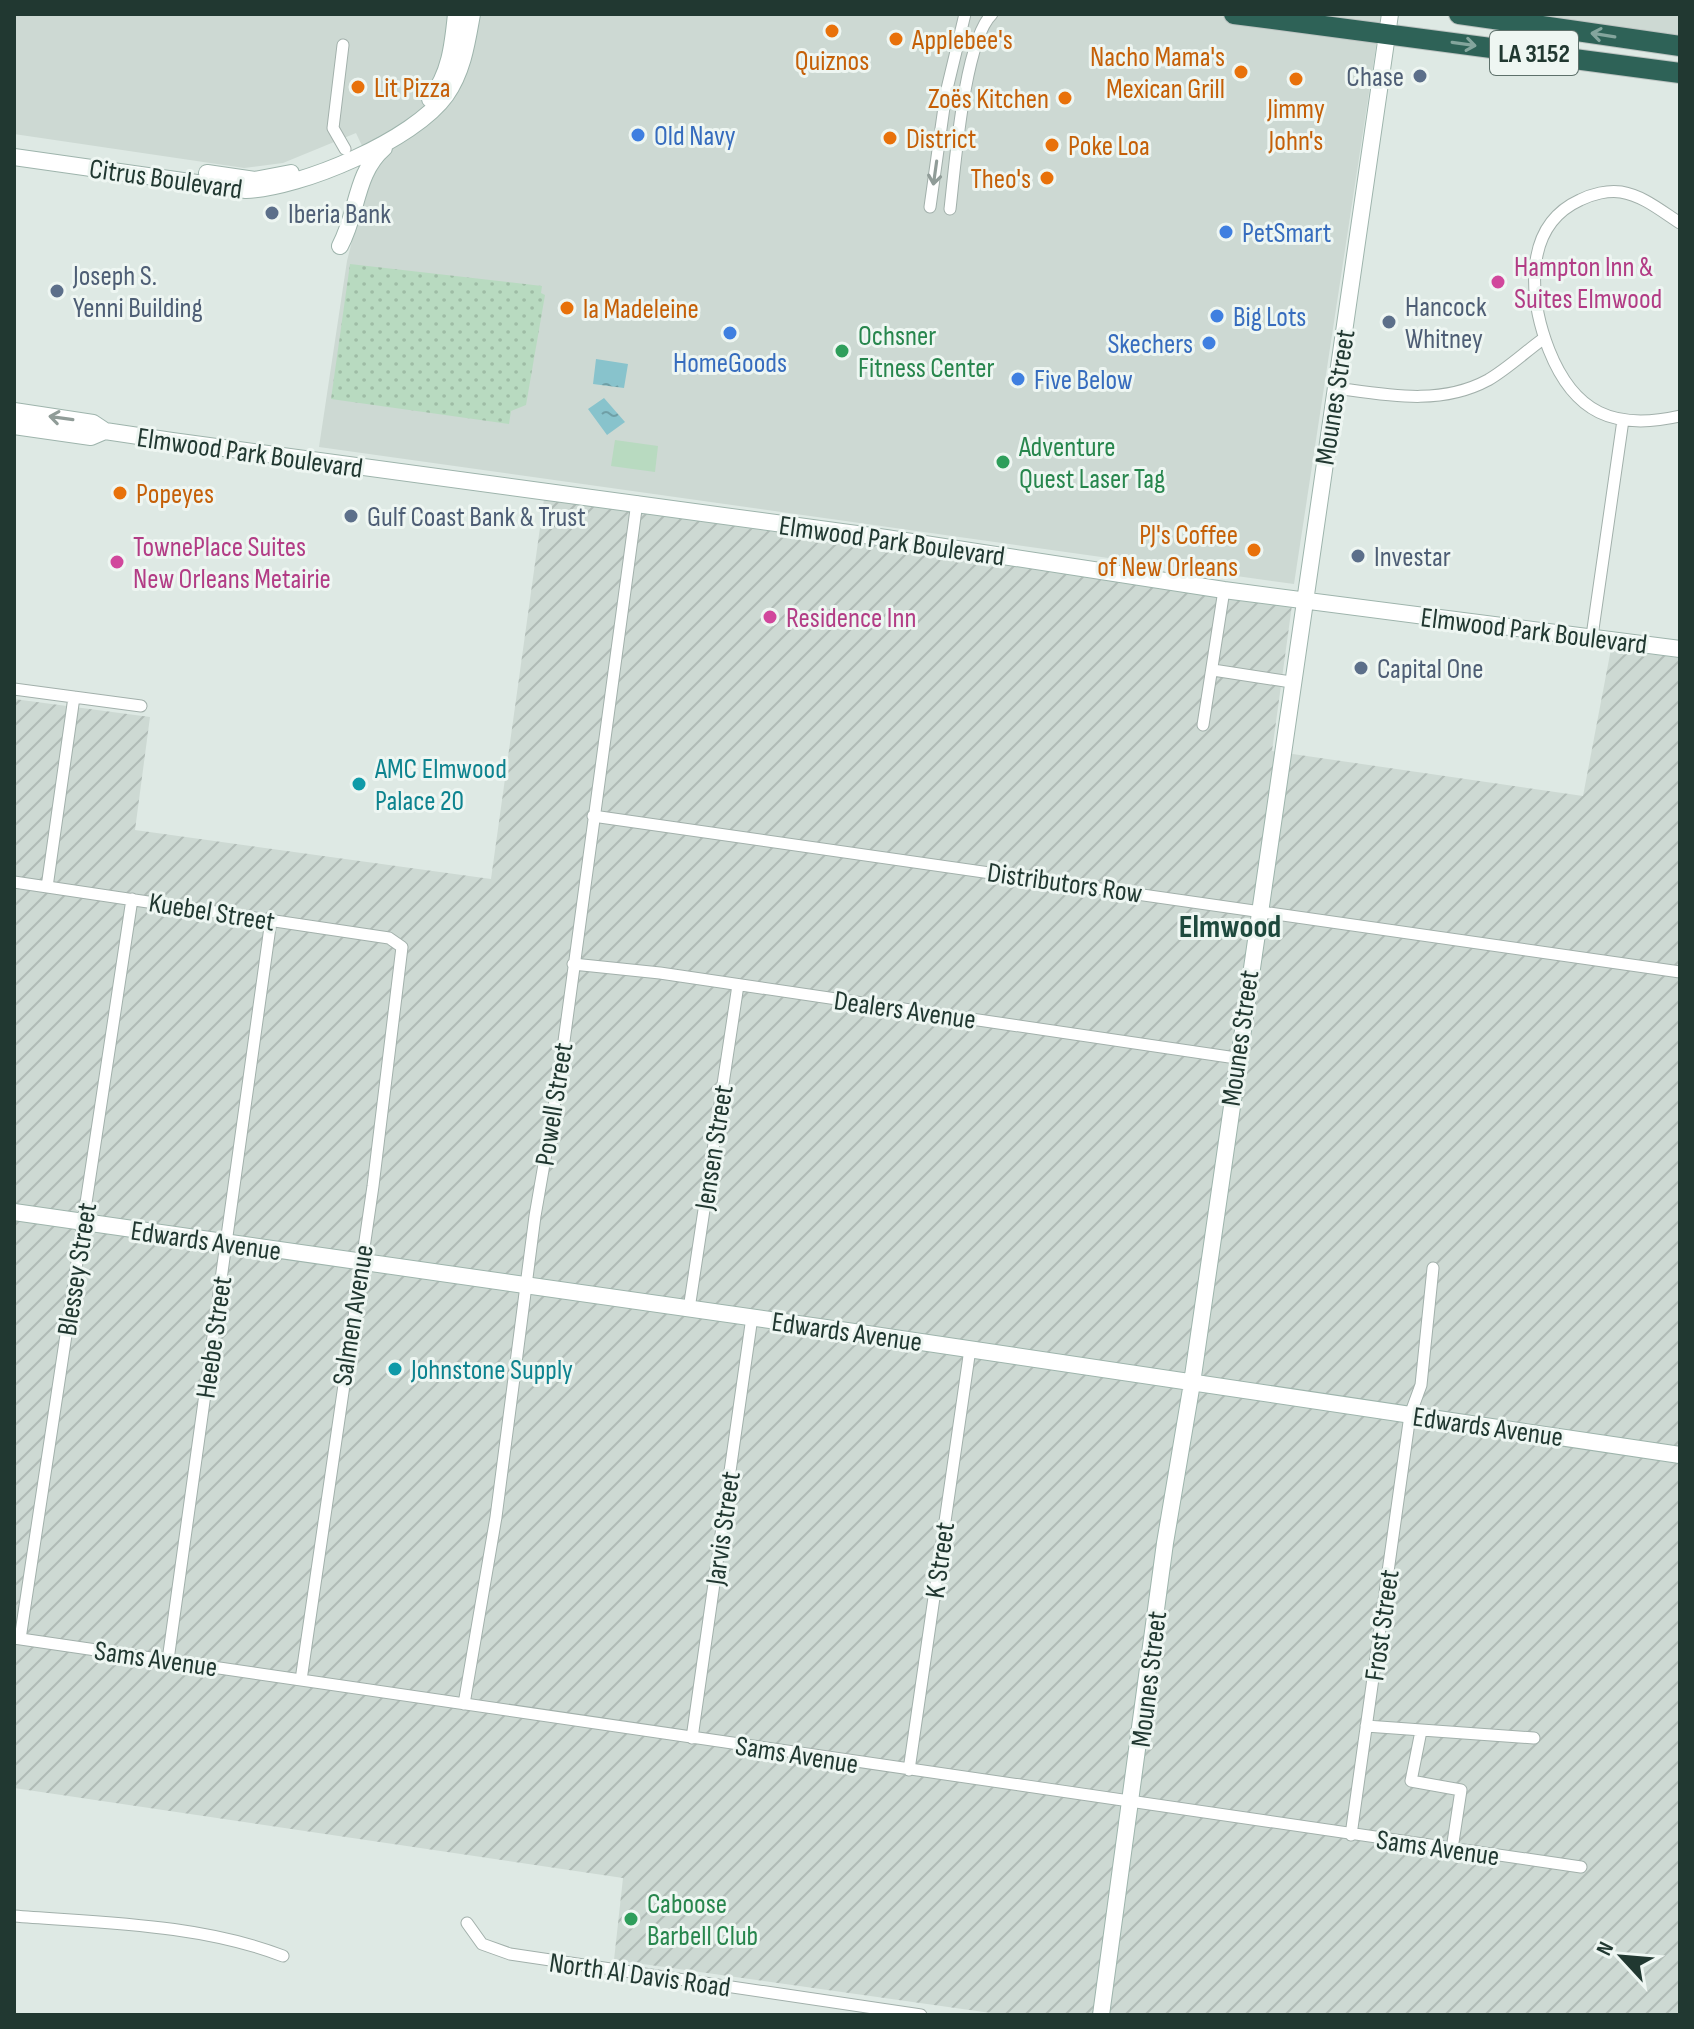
<svg xmlns="http://www.w3.org/2000/svg" width="1694" height="2029" font-family="'Sofia Sans Condensed',sans-serif">
  <style>
    .built { fill: #cdd9d3 }
    .industrial { fill: url(#industrial-furrows) }
    .grass { fill: url(#grass-dots) }
    .pitch { fill: #b8dac0 }
    .water { fill: url(#water-ripples) }
    .lines { fill: none; stroke-linecap: round; stroke-linejoin: round }
    .street-casing { stroke: #a2b0ab; stroke-width: 13 }
    .secondary-casing { stroke: #9eb4ac; stroke-width: 18 }
    .highway-casing { stroke: #bcc3c1; stroke-width: 22 }
    .street { stroke: #fff; stroke-width: 11 }
    .secondary { stroke: #fff; stroke-width: 16 }
    .highway { stroke: #2e6257; stroke-width: 20 }
    .oneway { stroke: #84a59d }
    .oneway2 { stroke: #909c98 }
    .food-dot { fill: #e8710a; stroke: #eef6f2; stroke-width: 3 }
    .service-dot { fill: #5c6f8a; stroke: #eef6f2; stroke-width: 3 }
    .shop-dot { fill: #3f7fe0; stroke: #eef6f2; stroke-width: 3 }
    .hotel-dot { fill: #d1479c; stroke: #eef6f2; stroke-width: 3 }
    .leisure-dot { fill: #2e9e5b; stroke: #eef6f2; stroke-width: 3 }
    .culture-dot { fill: #0f9aa8; stroke: #eef6f2; stroke-width: 3 }
    .labels { text-anchor: middle; stroke-width: 6; stroke-linejoin: round; paint-order: stroke }
    .shield { fill: #eef6f2; stroke: #5e716b; stroke-width: 2 }
    .shield-label { font-size: 26px; font-weight: bold; fill: #213831 }
    .food-label { font-size: 28px; fill: #c56008; stroke: #eef6f2; text-anchor: start }
    .service-label { font-size: 28px; fill: #4e5e75; stroke: #eef6f2; text-anchor: start }
    .shop-label { font-size: 28px; fill: #366cbe; stroke: #eef6f2; text-anchor: start }
    .street-label { font-size: 28px; fill: #213831; stroke: #eef6f2 }
    .hotel-label { font-size: 28px; fill: #b23c85; stroke: #eef6f2; text-anchor: start }
    .leisure-label { font-size: 28px; fill: #27864d; stroke: #eef6f2; text-anchor: start }
    .culture-label { font-size: 28px; fill: #0d838f; stroke: #eef6f2; text-anchor: start }
    .quarter-label { font-size: 32px; font-weight: bold; fill: #1e493d; stroke: #eef6f2 }
  </style>
  <defs>
    <pattern id="industrial-furrows" width="10" height="10" patternUnits="userSpaceOnUse" patternTransform="scale(2)"><rect width="10" height="10" fill="#cdd9d3"/><path d="M-1 1l2-2M0 10L10 0M9 11l2-2" fill="none" stroke="#b0bbb6"/></pattern>
    <pattern id="grass-dots" width="8" height="8" patternUnits="userSpaceOnUse" patternTransform="scale(2)"><rect width="8" height="8" fill="#b8dac0"/><path d="M2 2h.1M6 6h.1" fill="none" stroke="#9ebca5" stroke-width="1.8" stroke-linecap="round"/></pattern>
    <pattern id="water-ripples" width="26" height="14" patternUnits="userSpaceOnUse" patternTransform="scale(2)"><rect width="26" height="14" fill="#88c3cc"/><path d="M2 4q2-2 4 0t4 0M15 11q2-2 4 0t4 0" fill="none" stroke="#6f9fa6"/></pattern>
  </defs>
  <rect width="100%" height="100%" fill="#dee9e4"/>
  <path class="built" d="M14 14H1381L1294 584 319 447 347 261 371 165 356 133 283 163 244 168 14 134Z
    M1514 14H1680V38Z"/>
  <path class="industrial" d="M544 499 1292 605 1272 751 1583 796 1611 649 1680 658V2015H1005L614 1960 623 1878 14 1788V699L150 717 135 830 491 879Z"/>
  <path class="grass" d="M350 264 542 286 541 293 545 295 526 405 511 411 509 424 331 399Z"/>
  <path class="pitch" d="M615 440 658 446 655 472 611 466Z"/>
  <path class="water" d="M596 359 628 364 624 388 593 384Z
    M604 398 625 422 607 435 588 409Z"/>
  <g class="lines">
    <g class="street-casing">
      <path id="street" d="M343 45 333 128 345 149
        M930 207 946 93 965 14
        M950 209C955 167 964 41 992 14
        M1680 223C1661 211 1644 196 1621 192 1608 190 1592 194 1580 200 1521 227 1530 301 1549 350 1574 413 1614 431 1680 416
        M1336 388C1387 395 1440 406 1488 380 1507 369 1525 352 1543 339
        M1592 636 1623 420
        M1213 670 1291 682
        M14 689 141 706
        M1203 725 1224 590
        M593 816 1680 972
        M14 882 389 938 402 947 373 1186 301 1680
        M47 887 74 697
        M573 964 660 973 1236 1058
        M689 1309 738 985
        M14 1638 1581 1867
        M20 1639 132 899
        M168 1660 271 920
        M464 1704 496 1517 535 1216 559 1078 637 502
        M1366 1726 1534 1738
        M1421 1731 1411 1781 1461 1790 1452 1849
        M692 1738 752 1317
        M909 1770 970 1349
        M1351 1835 1410 1415 1421 1385 1433 1268
        M14 1916C103 1923 200 1924 283 1956
        M467 1923 482 1944 510 1954 921 2015"/>
    </g>
    <g class="secondary-casing">
      <path id="secondary" d="M430 99C450 75 453 44 456 14
        M14 157 246 190C301 188 414 140 446 95 463 71 467 42 472 14
        M207 173 255 180 291 173
        M340 246C358 213 355 173 384 148
        M14 411 93 423 105 431 172 441 886 538 1224 590 1680 649
        M14 426 91 437 105 431
        M14 1212 847 1331 1680 1455
        M1101 2015 1165 1543 1192 1383 1390 14"/>
    </g>
    <g class="highway-casing">
      <path id="highway" d="M1234 14 1680 73
        M1459 14 1680 46"/>
    </g>
    <use href="#street" class="street"/>
    <use href="#secondary" class="secondary"/>
    <use href="#highway" class="highway"/>
  </g>
  <defs><path id="oneway-shaft" d="M-6 0H5M1.5-3L5.5 0L1.5 3" fill="none" stroke-width="1.6" stroke-linecap="round" stroke-linejoin="round" transform="scale(2)"/></defs>
  <g class="oneway">
    <use href="#oneway-shaft" transform="translate(1603 35) rotate(-171)"/>
    <use href="#oneway-shaft" transform="translate(1464 44) rotate(8)"/>
  </g>
  <g class="oneway2">
    <use href="#oneway-shaft" transform="translate(935 173) rotate(98)"/>
    <use href="#oneway-shaft" transform="translate(61 418) rotate(-172)"/>
  </g>
  <g class="food-dot">
    <circle cx="832" cy="31" r="8"/>
    <circle cx="896" cy="39" r="8"/>
    <circle cx="1241" cy="72" r="8"/>
    <circle cx="1296" cy="79" r="8"/>
    <circle cx="358" cy="87" r="8"/>
    <circle cx="1065" cy="98" r="8"/>
    <circle cx="890" cy="138" r="8"/>
    <circle cx="1052" cy="145" r="8"/>
    <circle cx="1047" cy="178" r="8"/>
    <circle cx="567" cy="308" r="8"/>
    <circle cx="120" cy="493" r="8"/>
    <circle cx="1254" cy="550" r="8"/>
  </g>
  <g class="service-dot">
    <circle cx="1420" cy="76" r="8"/>
    <circle cx="272" cy="213" r="8"/>
    <circle cx="57" cy="291" r="8"/>
    <circle cx="1389" cy="322" r="8"/>
    <circle cx="351" cy="516" r="8"/>
    <circle cx="1358" cy="556" r="8"/>
    <circle cx="1361" cy="668" r="8"/>
  </g>
  <g class="shop-dot">
    <circle cx="638" cy="135" r="8"/>
    <circle cx="1226" cy="232" r="8"/>
    <circle cx="1217" cy="316" r="8"/>
    <circle cx="730" cy="333" r="8"/>
    <circle cx="1209" cy="343" r="8"/>
    <circle cx="1018" cy="379" r="8"/>
  </g>
  <g class="hotel-dot">
    <circle cx="1498" cy="282" r="8"/>
    <circle cx="117" cy="562" r="8"/>
    <circle cx="770" cy="617" r="8"/>
  </g>
  <g class="leisure-dot">
    <circle cx="842" cy="351" r="8"/>
    <circle cx="1003" cy="462" r="8"/>
    <circle cx="631" cy="1919" r="8"/>
  </g>
  <g class="culture-dot">
    <circle cx="359" cy="784" r="8"/>
    <circle cx="395" cy="1369" r="8"/>
  </g>
  <g class="labels">
    <rect class="shield" x="1490" y="31" width="88" height="44" rx="6"/>
    <g class="shield-label">
      <text x="1534" y="62">LA 3152</text>
    </g>
    <g class="food-label">
      <text x="912" y="49">Applebee's</text>
      <text x="1225" y="66" text-anchor="end">Nacho Mama's<tspan x="1225" dy="32">Mexican Grill</tspan></text>
      <text x="832" y="70" text-anchor="middle">Quiznos</text>
      <text x="374" y="97">Lit Pizza</text>
      <text x="1049" y="108" text-anchor="end">Zoës Kitchen</text>
      <text x="1296" y="118" text-anchor="middle">Jimmy<tspan x="1296" dy="32">John's</tspan></text>
      <text x="906" y="148">District</text>
      <text x="1068" y="155">Poke Loa</text>
      <text x="1031" y="188" text-anchor="end">Theo's</text>
      <text x="583" y="318">la Madeleine</text>
      <text x="136" y="503">Popeyes</text>
      <text x="1238" y="544" text-anchor="end">PJ's Coffee<tspan x="1238" dy="32">of New Orleans</tspan></text>
    </g>
    <g class="service-label">
      <text x="1404" y="86" text-anchor="end">Chase</text>
      <text x="288" y="223">Iberia Bank</text>
      <text x="73" y="285">Joseph S.<tspan x="73" dy="32">Yenni Building</tspan></text>
      <text x="1405" y="316">Hancock<tspan x="1405" dy="32">Whitney</tspan></text>
      <text x="367" y="526">Gulf Coast Bank &amp; Trust</text>
      <text x="1374" y="566">Investar</text>
      <text x="1377" y="678">Capital One</text>
    </g>
    <g class="shop-label">
      <text x="654" y="145">Old Navy</text>
      <text x="1242" y="242">PetSmart</text>
      <text x="1233" y="326">Big Lots</text>
      <text x="1193" y="353" text-anchor="end">Skechers</text>
      <text x="730" y="372" text-anchor="middle">HomeGoods</text>
      <text x="1034" y="389">Five Below</text>
    </g>
    <g class="street-label">
      <text transform="translate(166 178) rotate(8)" y="10">Citrus Boulevard</text>
      <text transform="translate(1334 397) rotate(-81)" y="10">Mounes Street</text>
      <text transform="translate(250 452) rotate(8)" y="10">Elmwood Park Boulevard</text>
      <text transform="translate(892 540) rotate(8)" y="10">Elmwood Park Boulevard</text>
      <text transform="translate(1534 630) rotate(7)" y="10">Elmwood Park Boulevard</text>
      <text transform="translate(1065 882) rotate(8)" y="10">Distributors Row</text>
      <text transform="translate(212 911) rotate(9)" y="10">Kuebel Street</text>
      <text transform="translate(905 1009) rotate(8)" y="10">Dealers Avenue</text>
      <text transform="translate(1239 1038) rotate(-82)" y="10">Mounes Street</text>
      <text transform="translate(553 1104) rotate(-81)" y="10">Powell Street</text>
      <text transform="translate(713 1147) rotate(-81)" y="10">Jensen Street</text>
      <text transform="translate(206 1240) rotate(8)" y="10">Edwards Avenue</text>
      <text transform="translate(76 1269) rotate(-81)" y="10">Blessey Street</text>
      <text transform="translate(352 1315) rotate(-81)" y="10">Salmen Avenue</text>
      <text transform="translate(847 1331) rotate(8)" y="10">Edwards Avenue</text>
      <text transform="translate(213 1337) rotate(-82)" y="10">Heebe Street</text>
      <text transform="translate(1488 1426) rotate(8)" y="10">Edwards Avenue</text>
      <text transform="translate(722 1528) rotate(-82)" y="10">Jarvis Street</text>
      <text transform="translate(939 1560) rotate(-82)" y="10">K Street</text>
      <text transform="translate(1381 1625) rotate(-82)" y="10">Frost Street</text>
      <text transform="translate(156 1658) rotate(8)" y="10">Sams Avenue</text>
      <text transform="translate(1148 1679) rotate(-83)" y="10">Mounes Street</text>
      <text transform="translate(797 1754) rotate(9)" y="10">Sams Avenue</text>
      <text transform="translate(1438 1847) rotate(8)" y="10">Sams Avenue</text>
      <text transform="translate(640 1974) rotate(8)" y="10">North Al Davis Road</text>
    </g>
    <g class="hotel-label">
      <text x="1514" y="276">Hampton Inn &amp;<tspan x="1514" dy="32">Suites Elmwood</tspan></text>
      <text x="133" y="556">TownePlace Suites<tspan x="133" dy="32">New Orleans Metairie</tspan></text>
      <text x="786" y="627">Residence Inn</text>
    </g>
    <g class="leisure-label">
      <text x="858" y="345">Ochsner<tspan x="858" dy="32">Fitness Center</tspan></text>
      <text x="1019" y="456">Adventure<tspan x="1019" dy="32">Quest Laser Tag</tspan></text>
      <text x="647" y="1913">Caboose<tspan x="647" dy="32">Barbell Club</tspan></text>
    </g>
    <g class="culture-label">
      <text x="375" y="778">AMC Elmwood<tspan x="375" dy="32">Palace 20</tspan></text>
      <text x="411" y="1379">Johnstone Supply</text>
    </g>
    <g class="quarter-label">
      <text x="1230" y="937">Elmwood</text>
    </g>
  </g>
  <rect width="1694" height="2029" fill="none" stroke="#213831" stroke-width="32"/>
  <g transform="translate(1622 1957) rotate(296)" stroke="#eef6f2" stroke-width="6" paint-order="stroke">
  <path d="M0-6L14 30L0 20L-14 30Z" fill="#213831"/>
  <text y="-12" font-size="22" font-weight="bold" text-anchor="middle" fill="#213831">N</text>
  </g>
</svg>
